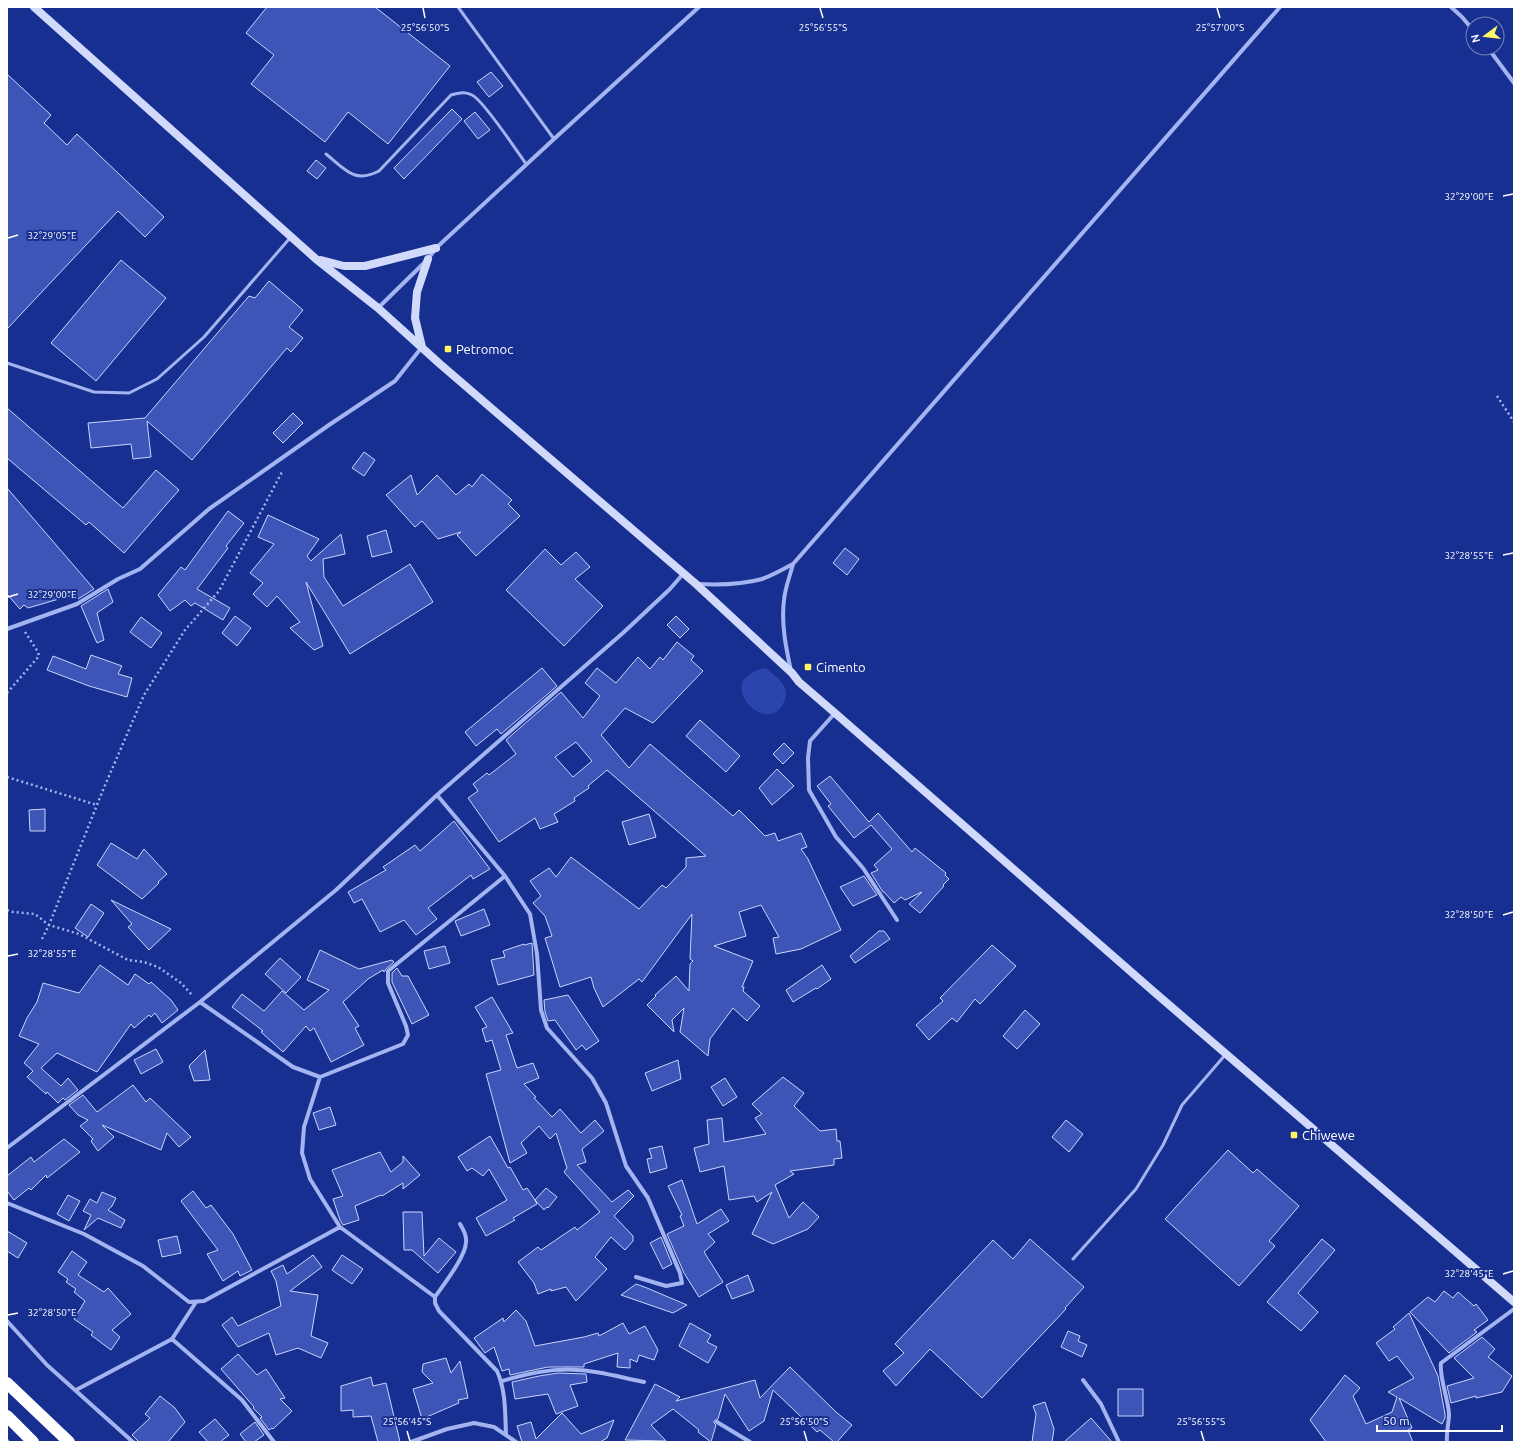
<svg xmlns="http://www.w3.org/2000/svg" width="1521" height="1449" font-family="Ubuntu,sans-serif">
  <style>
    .green { fill: #2a46ae }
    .building { fill: #3c55b6; stroke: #cbd5fb; fill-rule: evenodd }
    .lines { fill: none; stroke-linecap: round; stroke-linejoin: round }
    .path { stroke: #a4b4f0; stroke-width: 2.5; stroke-dasharray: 2 3; stroke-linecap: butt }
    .lane { stroke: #a4b4f0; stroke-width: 3 }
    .street { stroke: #a4b4f0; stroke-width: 4 }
    .secondary { stroke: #d2dafb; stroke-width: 8 }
    .highway { stroke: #fff; stroke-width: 12 }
    .ticks { fill: none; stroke: #fff; stroke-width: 1.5 }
    .poi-dot { fill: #fff763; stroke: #172f90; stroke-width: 1.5 }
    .labels { text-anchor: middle; stroke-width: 4; stroke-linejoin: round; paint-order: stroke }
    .poi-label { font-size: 13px; fill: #fff; stroke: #172f90; text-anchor: start }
    .ticks-label { font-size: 10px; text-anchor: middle; fill: #fff; stroke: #172f90; stroke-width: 4; stroke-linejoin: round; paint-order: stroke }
  </style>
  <rect width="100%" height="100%" fill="#172f90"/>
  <path class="green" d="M766 668C776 677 790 685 785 699 771 743 707 679 766 668Z"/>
  <path class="building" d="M267 7H375L450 66 388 144 348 112 325 142 251 84 274 55 246 33Z
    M491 72 503 86 489 97 477 82Z
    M7 74 51 115 44 123 67 145 77 134 164 217 145 237 118 211 7 329Z
    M452 109 462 119 404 179 394 168Z
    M475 112 490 130 478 139 464 121Z
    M316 160 326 168 317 179 307 171Z
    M121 260 166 298 96 381 51 343Z
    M269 281 303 310 289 327 303 338 291 352 287 348 192 460 147 421 151 457 133 459 131 444 91 448 88 423 145 418 249 296 255 298Z
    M7 408 123 508 156 470 179 490 124 553 89 522 86 525 7 458Z
    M293 413 303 423 283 443 273 433Z
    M364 452 375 460 364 476 352 468Z
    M482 474 512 500 508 504 520 516 476 556 457 535 461 532 438 539 422 521 415 527 386 495 411 475 417 495 437 475 456 495 469 484 472 487Z
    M7 488 94 589 78 599 76 594 28 608 24 605 20 609 7 594Z
    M228 511 244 523 226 546 228 548 197 589 230 608 223 620 195 603 191 606 185 600 170 611 158 595 181 567 185 570Z
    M268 515 319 539 307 556 311 561 341 534 345 554 323 559 324 577 343 606 410 564 433 602 350 654 306 582 323 646 314 650 290 628 300 622 277 596 267 607 253 594 263 583 250 573 274 544 258 537Z
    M386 530 392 552 372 557 367 536Z
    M845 548 859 559 847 575 833 563Z
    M545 549 561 565 576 552 590 567 575 579 603 606 564 646 506 590Z
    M108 589 113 602 97 613 104 640 97 643 81 606Z
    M235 616 251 628 237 646 222 633Z
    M676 616 689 629 680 638 667 625Z
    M141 617 162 633 151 648 130 632Z
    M677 642 694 656 691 660 703 671 653 723 625 708 601 735 629 768 650 744 733 816 739 810 765 836 775 833 778 841 801 833 807 847 801 849 808 859 841 930 801 949 776 954 773 938 779 937 761 905 739 912 746 936 714 946 753 961 742 987H744L743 991 760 1006 747 1021 733 1008 710 1039 708 1056 680 1032 684 1008 672 1020 674 1032 647 1005 656 996 655 995 676 976 689 991 690 964 693 961 690 959 692 914 642 982 639 979 603 1007 594 988 591 977 560 987 545 938 552 936 545 916 533 903 541 896 530 881 549 868 556 877 571 857 639 909 662 885 666 888 686 867V858L706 856 607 770 588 786 589 788 574 798 575 801 554 814 558 822 540 829 535 818 499 842 468 798 478 791 473 784 487 773 489 775 516 754 506 740 561 692 583 718 600 696 585 683 597 668 616 683 638 657 650 669 660 657 663 660ZM576 742 592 761 573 777 555 757Z
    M91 655 122 666 118 674 132 678 127 697 89 686 47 670 53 656 86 669Z
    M542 668 557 686 501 734 497 729 476 746 465 732Z
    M700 720 740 756 726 772 686 736Z
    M784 743 794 753 783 764 773 754Z
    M777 769 794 786 772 805 759 788Z
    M830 776 869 822 878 813 912 852 915 848 946 873 945 875 949 879 943 885 944 886 920 913 909 904 922 892 905 900 901 897 894 903 884 892H883L871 873 878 870 874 865 892 849 871 825 854 838 828 806 831 804 817 786Z
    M45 809V831H30L29 810Z
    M649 814 656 837 629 845 622 822Z
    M454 821 490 869 473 879 471 875 428 908 437 919 416 935 404 920 380 932 362 899 354 903 348 892 386 870 383 867 415 845 420 851Z
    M111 843 137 859 144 849 167 874 158 882 159 883 142 899 97 865Z
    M864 876 877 895 853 906 840 887Z
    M111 900 171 929 149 950 128 927 132 924Z
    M91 904 104 913 88 937 75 928Z
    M484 909 490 925 461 936 455 921Z
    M879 931H884L890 939 855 963 850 956Z
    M532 943 534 975 498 985 491 960 505 957 503 951 524 944V945Z
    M992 945 1016 966 980 1004 975 999 957 1022 952 1018 929 1040 916 1025 943 1001 940 998Z
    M445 946 450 963 429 969 424 951Z
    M320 950 359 969 392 960 394 962 386 969 384 972 383 970 368 979 343 1002 359 1026 355 1028 364 1045 331 1062 314 1028 310 1031 306 1026 283 1052 261 1032 263 1031 232 1007 242 994 264 1011 282 991 304 1010 329 990 307 980Z
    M280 958 301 977 286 993 265 974Z
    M100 965 128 985 135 974 149 984 151 982 171 1000 178 1010 162 1023 155 1013 151 1017 149 1015 134 1028 131 1024 97 1072 57 1053 41 1068 61 1086 68 1078 78 1090 65 1100 63 1098 58 1103 47 1092 46 1094 27 1077 33 1071 24 1063 39 1044 19 1036 27 1018 37 1002 43 983 79 993Z
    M822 965 831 979 817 989 816 988 793 1002 786 990Z
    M397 968 402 976H408L429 1015 412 1024 392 982V973Z
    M568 995 599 1041 586 1050 582 1045 576 1050 555 1020 548 1021 545 1012 544 1000Z
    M492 997 513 1033 506 1035 517 1068 533 1063 539 1078 524 1084 536 1097 534 1098 552 1117 560 1109 581 1133 595 1120 604 1131 582 1149 586 1162 577 1165 612 1202 628 1190 634 1196 614 1216 633 1236V1241L625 1250 611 1237 595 1257 607 1269 576 1301 566 1287 551 1291V1289L538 1294 534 1283 518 1262 538 1247 541 1250 575 1227 577 1230 600 1212 564 1172 567 1168 556 1133 550 1139 539 1126 521 1143 527 1153 510 1163 486 1074 501 1070 492 1040 486 1042 482 1029 487 1027 475 1007Z
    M1025 1010 1040 1024 1017 1049 1003 1036Z
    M156 1049 163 1062 141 1074 134 1060Z
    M205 1050 210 1080 194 1081 189 1066Z
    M678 1060 681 1079 652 1091 645 1073Z
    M783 1077 804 1093 794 1106 820 1131 836 1129 837 1141H840L842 1158 834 1159V1165L790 1171 794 1174 775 1185 789 1218 803 1202 819 1217 808 1229 773 1244 752 1234 772 1192 757 1202 754 1196 729 1200 724 1166 700 1172 694 1148 709 1144 707 1120 722 1118 724 1142 766 1134 755 1118 762 1114 752 1104Z
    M725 1078 737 1097 723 1106 711 1087Z
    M133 1085 146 1102 150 1098 191 1137 179 1147 167 1133 161 1150 102 1125 114 1137 98 1151 91 1141 93 1139 80 1126 88 1120 78 1115 69 1105 83 1095 97 1112Z
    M330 1107 336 1125 319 1130 313 1113Z
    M1066 1120 1083 1134 1069 1152 1052 1137Z
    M490 1136 508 1168 510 1167 523 1190 527 1188 535 1200 546 1188 557 1197 548 1208 547 1207 544 1210 535 1200 537 1204 513 1218 515 1220 486 1236 476 1218 507 1200 489 1169 483 1176 472 1168 467 1171 458 1157Z
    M64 1139 80 1152 47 1178 46 1175 31 1190 29 1188 14 1200 7 1191V1176L31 1157 34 1162Z
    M662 1146 667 1168 650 1173 647 1159 652 1158 649 1149Z
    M1228 1150 1253 1173 1257 1169 1299 1206 1269 1241 1275 1246 1239 1286 1165 1219Z
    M380 1152 391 1172 403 1162V1156L420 1175 403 1189V1183L382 1196 381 1195 355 1206 359 1220 343 1225 340 1220 333 1199 343 1196 332 1170Z
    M682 1180 697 1224 721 1209 729 1221 708 1234 715 1242 704 1252 723 1282 699 1297 684 1273 667 1234 684 1226 680 1216 682 1215 668 1186Z
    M193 1191 206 1208 211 1205 233 1234 252 1270 240 1276 238 1271 223 1281 207 1254 218 1250 181 1201Z
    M102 1192 116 1198 112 1206 108 1210 125 1220 121 1228 98 1218 84 1230 91 1215 83 1211 90 1199 97 1203Z
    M68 1195 80 1201 69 1221 57 1214Z
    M403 1212H422L424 1256 439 1238 456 1252 438 1273 412 1250H404Z
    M7 1231 27 1243 18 1258 7 1251Z
    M177 1236 181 1253 162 1257 158 1240Z
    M661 1237 672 1264 663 1269 650 1243Z
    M1030 1239 1084 1287 1065 1308 1066 1309 982 1398 930 1349 896 1386 883 1371 904 1353 895 1344 993 1240 1013 1259Z
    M1322 1239 1335 1250 1298 1293 1318 1312 1301 1331 1267 1302Z
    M72 1251 87 1262 78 1275 104 1292 108 1288 131 1314 112 1330 120 1337 111 1350 91 1335 93 1332 74 1319 85 1301 74 1292 76 1289 66 1282 68 1279 58 1272Z
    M313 1255 322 1267 290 1291 318 1295 311 1336 328 1343 321 1358 298 1348 276 1355 269 1333 238 1347 222 1325 232 1317 238 1326 281 1306 276 1281 271 1271 283 1265 287 1274Z
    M342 1255 363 1269 352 1284 332 1270Z
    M748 1275 754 1291 732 1299 726 1285Z
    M636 1284 647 1288 687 1305 673 1313 621 1295Z
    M1444 1291 1453 1298 1458 1292 1474 1306 1476 1304 1488 1320 1474 1330 1477 1332 1449 1353 1410 1312 1428 1297 1435 1302Z
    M516 1310 526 1321 535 1346 584 1337 598 1333 599 1336 623 1323 629 1334 645 1326 658 1350 654 1360 639 1355 637 1362 630 1359V1368L617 1367 618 1353 584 1364V1367H548L510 1375 509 1369 502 1371 494 1347 485 1353 474 1338 503 1318 504 1322Z
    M1409 1313 1438 1376 1445 1414V1418L1442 1424 1399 1398 1412 1428 1408 1430 1413 1442H1326L1310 1420 1345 1375 1360 1388 1353 1396 1366 1424 1392 1412 1397 1397 1388 1392 1414 1378 1397 1356 1389 1361 1376 1343 1395 1329 1393 1327Z
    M690 1323 711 1335 707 1342 717 1347 708 1363 679 1346Z
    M1068 1331 1080 1336 1078 1341 1087 1345 1082 1357 1061 1347Z
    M1482 1337 1495 1349 1488 1357 1512 1376 1502 1392 1476 1398V1396L1451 1403 1447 1386 1474 1378 1454 1358Z
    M238 1354 257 1375 266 1369 285 1398 280 1399 292 1411 273 1429 272 1428 269 1430 260 1418 262 1417 253 1408 254 1407 221 1369Z
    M446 1358 451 1373 460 1361 468 1398 458 1400 459 1403 422 1419 413 1389 433 1383 422 1372 423 1364Z
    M790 1367 836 1412 852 1425 837 1442H834L820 1430 817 1432 773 1390 764 1421 749 1431 725 1394 718 1419 714 1421V1423L716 1425 711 1442 698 1432 699 1430 673 1409 651 1425 666 1441 625 1440 655 1384 680 1397 676 1401 755 1380 760 1398Z
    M558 1373 586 1374 587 1382 570 1385 578 1406 556 1414 548 1394 515 1399 512 1382 539 1376Z
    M371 1377 373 1386 386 1383 400 1442H378L371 1416 353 1417V1410L341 1411V1386Z
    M1118 1389H1143V1416H1118Z
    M160 1396 175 1408 185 1422 168 1442H139L132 1435 150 1418 145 1414Z
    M1045 1402 1054 1429 1052 1442H1032L1036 1414 1033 1406Z
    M562 1413 581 1434 614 1420 607 1438 600 1442H522L517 1426 531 1422 536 1439Z
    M1091 1418 1112 1442H1064Z
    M215 1419 229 1435 220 1442H208L199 1432Z
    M255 1422 264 1435 254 1442H246L240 1434Z"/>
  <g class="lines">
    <path class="path" d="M1497 396 1514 422
      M7 693 39 656 38 652 25 632
      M7 777 97 805
      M7 910 13 912 35 914 49 925 79 934 128 960 144 962 158 967 181 983 192 995
      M42 939 49 925 103 790 144 695 185 630 219 591 282 472
      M7 1440 9 1442"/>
    <path class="lane" d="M458 7 554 139
      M326 154C345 169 354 184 379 171L451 95C459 93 465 91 472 95 483 100 517 151 526 164
      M7 363 94 392 129 393 157 379 204 337 290 238
      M1073 1259 1136 1189 1163 1145 1182 1105 1226 1054"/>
    <path class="street" d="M1451 7 1462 17 1473 30
      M1488 48 1514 83
      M378 308 428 259 436 248 554 139 699 7
      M697 584C719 585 741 585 762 579 773 575 783 569 793 564L1280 7
      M7 629 77 604 118 579 140 569 209 509 329 425 395 381 422 347
      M791 671C786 648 781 624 784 600 785 588 790 576 793 564
      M835 713 810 741 808 758 809 790 836 837 863 868 897 920
      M437 795 505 876 530 914 537 954 541 1010 547 1028 592 1078 606 1103 626 1166 648 1198 680 1273 682 1283 666 1286 636 1277
      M200 1002 293 1067 320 1077 304 1127 302 1153 310 1179 340 1227 435 1297
      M320 1077 403 1044 408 1035 406 1026 388 983V971L505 876
      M7 1148 200 1002 336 890 437 795 624 632 670 589 683 574
      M7 1203 84 1234 143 1266 189 1302 204 1301 340 1227
      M460 1224C463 1229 467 1235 466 1242 466 1256 444 1284 435 1297V1303L439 1311 497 1371C506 1391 505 1413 506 1434
      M7 1321 47 1365 133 1442
      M172 1339 242 1400 274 1442
      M1083 1380 1101 1404 1119 1442
      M502 1381C526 1374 551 1368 578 1370 600 1371 623 1378 644 1382
      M76 1390 172 1339 196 1302
      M717 1422 750 1442
      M411 1442 447 1429 474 1423 494 1427 516 1442
      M1447 1442C1446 1432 1449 1423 1449 1414 1448 1398 1439 1377 1441 1363L1514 1309"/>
    <path class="secondary" d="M34 7 316 259 378 308 440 364 696 584 792 673 799 682 835 713 1153 991 1514 1302
      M321 260 344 266H365L436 248
      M422 347 415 318 417 292 428 259"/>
    <path class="highway" d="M7 1383 69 1442
      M7 1416 33 1442"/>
  </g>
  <path class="ticks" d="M423 8 425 18M820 8 823 18M1217 8 1220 18M1503 196 1513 194M8 238 18 235M1503 555 1513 553M8 597 18 594M1503 915 1513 912M8 956 18 954M1503 1274 1513 1271M8 1315 18 1313M407 1431 410 1441M804 1431 807 1441M1201 1431 1204 1441"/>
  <g class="poi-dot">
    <rect x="444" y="345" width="8" height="8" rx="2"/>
    <rect x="804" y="663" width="8" height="8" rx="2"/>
    <rect x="1290" y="1131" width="8" height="8" rx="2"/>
  </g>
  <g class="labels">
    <g class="poi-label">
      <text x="456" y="354">Petromoc</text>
      <text x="816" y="672">Cimento</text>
      <text x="1302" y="1140">Chiwewe</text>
    </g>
  </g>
  <g class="ticks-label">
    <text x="1220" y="31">25°57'00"S</text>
    <text x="425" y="31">25°56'50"S</text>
    <text x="823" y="31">25°56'55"S</text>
    <text x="1469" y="200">32°29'00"E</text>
    <text x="52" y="239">32°29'05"E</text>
    <text x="1469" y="559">32°28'55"E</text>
    <text x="52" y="598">32°29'00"E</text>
    <text x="1469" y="918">32°28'50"E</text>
    <text x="52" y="957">32°28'55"E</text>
    <text x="1469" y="1277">32°28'45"E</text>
    <text x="52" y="1316">32°28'50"E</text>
    <text x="407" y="1425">25°56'45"S</text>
    <text x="804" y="1425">25°56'50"S</text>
    <text x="1201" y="1425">25°56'55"S</text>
  </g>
  <rect width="1521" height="1449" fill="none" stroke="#ffffff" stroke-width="16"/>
  <g transform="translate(1485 36) rotate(255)"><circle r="19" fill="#172f90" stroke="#7482bc"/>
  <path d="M0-3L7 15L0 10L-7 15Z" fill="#fff763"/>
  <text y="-6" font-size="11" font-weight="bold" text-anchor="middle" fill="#ffffff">N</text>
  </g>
  <path d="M1377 1425v6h125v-6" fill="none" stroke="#ffffff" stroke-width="2"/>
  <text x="1383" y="1425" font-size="12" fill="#ffffff" stroke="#172f90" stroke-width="3" paint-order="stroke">50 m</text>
</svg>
